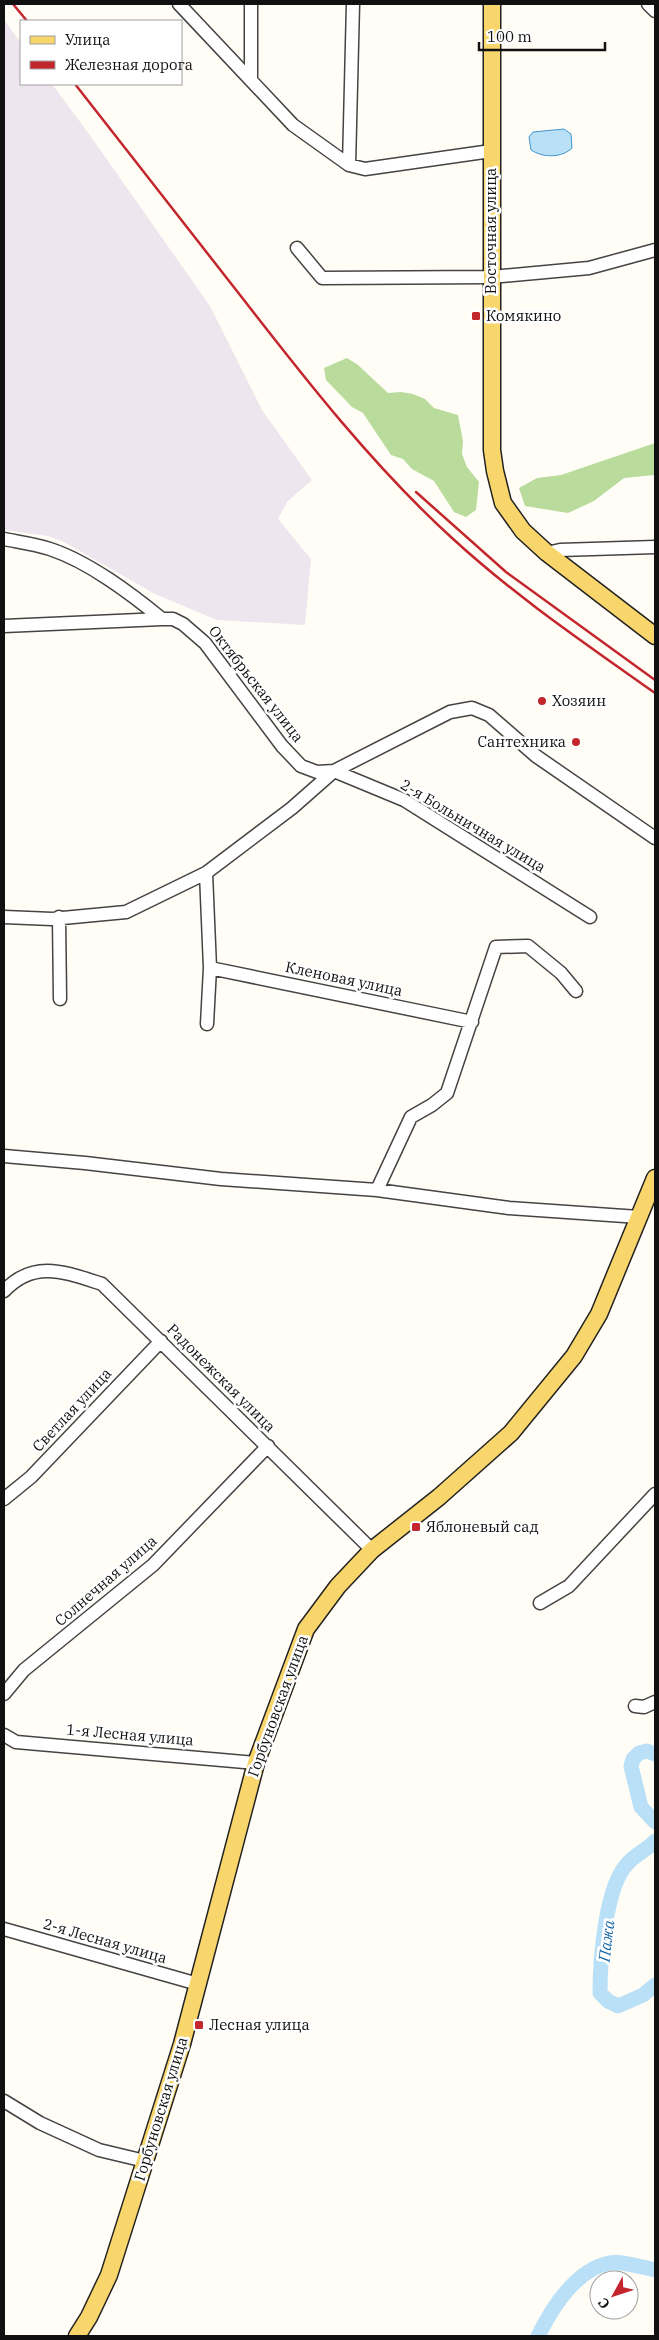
<svg xmlns="http://www.w3.org/2000/svg" width="659" height="2340" font-family="'IBM Plex Serif',serif">
  <style>
    .industrial { fill: #eee6ef }
    .forest { fill: #b9dc9c }
    .water { fill: #b9e0f7; stroke: #3f96cf }
    .lines { fill: none; stroke-linecap: round; stroke-linejoin: round }
    .river { stroke: #b9e0f7; stroke-width: 15 }
    .minor-casing { stroke: #444; stroke-width: 15 }
    .major-casing { stroke: #222; stroke-width: 19 }
    .minor { stroke: #fff; stroke-width: 12 }
    .major { stroke: #f9d66b; stroke-width: 16 }
    .rail { stroke: #c4262e; stroke-width: 2.5 }
    .poi-dot { fill: #c4262e; stroke: #fff; stroke-width: 2 }
    .labels { text-anchor: middle; stroke-width: 5; stroke-linejoin: round; paint-order: stroke }
    .street-label { font-size: 15px; fill: #111; stroke: #fff }
    .poi-label { font-size: 15px; fill: #111; stroke: #fff; text-anchor: start }
    .water-label { font-size: 16px; font-style: italic; fill: #1768a6; stroke: #fff }
  </style>
  <rect width="100%" height="100%" fill="#fffdf5"/>
  <path class="industrial" d="M4 20 21 43V84H52L89 134 210 306 262 410 312 480 287 502 278 519 311 559 305 625 217 620 155 594 62 541 48 536 4 530Z"/>
  <path class="forest" d="M347 358 358 365 388 393 401 392 413 394 425 399 434 408 458 415 463 441 462 454 467 467 479 482 476 510 466 517 454 512 434 481 412 469 403 459 391 455 363 413 352 407 326 380 324 368Z
    M655 443V475L624 478 594 501 568 513 525 506 519 488 537 478 561 475Z"/>
  <path class="water" d="M564 129 571 134 572 148C562 158 543 158 531 150L529 137 533 132Z"/>
  <g class="lines">
    <path class="river" d="M655 1754 647 1751 639 1753 633 1759 631 1766 641 1807 655 1822
      M655 1841C647 1850 636 1854 628 1863 605 1886 600 1961 600 1993L608 2001 618 2006 643 1995 655 1985
      M538 2336C552 2308 575 2270 609 2263 624 2261 641 2267 655 2270"/>
    <g class="minor-casing">
      <path id="minor" d="M179 4 293 125 349 165 365 169 491 151
        M648 4 655 11
        M251 80V4
        M349 165 353 4
        M297 248 322 278 491 277 589 268 655 250
        M4 539C19 542 35 544 50 549 89 562 130 593 162 619
        M547 553 560 550 655 547
        M4 626 162 619H173L183 624 205 643 282 746 301 766 317 772 334 771 450 712 472 708 489 715 536 756 655 838
        M206 873 210 968 207 1024
        M4 917 52 919 126 912 206 873 292 808 334 771 404 800 590 917
        M59 917 60 999
        M210 968 472 1022
        M4 1156 85 1163 221 1179 377 1190 509 1208 639 1217
        M377 1190 411 1117 432 1105 447 1093 496 947 528 946 561 973 576 991
        M4 1291C34 1259 65 1272 102 1284L372 1550
        M4 1499 31 1477 161 1341
        M540 1603 569 1586 655 1494
        M4 1694 24 1670 153 1565 268 1446
        M635 1706 644 1707 655 1702
        M4 1735 16 1742 256 1763
        M4 1929 198 1984
        M4 2101 40 2123 99 2150 145 2161"/>
    </g>
    <g class="major-casing">
      <path id="major" d="M492 4V450L495 471 503 503 523 531 547 553 655 636
        M77 2336 89 2317 109 2275 182 2044 256 1763 306 1629 338 1586 372 1550 439 1497 511 1433 574 1356 599 1314 655 1178"/>
    </g>
    <use href="#minor" class="minor"/>
    <use href="#major" class="major"/>
    <path class="rail" d="M13 4 27 21
      M75 84C130 154 185 225 240 295 306 380 373 466 452 538 515 596 586 644 655 693
      M416 492 506 572 655 680"/>
  </g>
  <g class="poi-dot">
    <rect x="471" y="311" width="10" height="10" rx="2.5"/>
    <circle cx="542" cy="701" r="5"/>
    <circle cx="576" cy="742" r="5"/>
    <rect x="411" y="1522" width="10" height="10" rx="2.5"/>
    <rect x="194" y="2020" width="10" height="10" rx="2.5"/>
  </g>
  <g class="labels">
    <g class="street-label">
      <text transform="translate(491 231) rotate(-90)" y="5">Восточная улица</text>
      <text transform="translate(256 684) rotate(52)" y="5">Октябрьская улица</text>
      <text transform="translate(473 826) rotate(31)" y="5">2-я Больничная улица</text>
      <text transform="translate(344 979) rotate(12)" y="5">Кленовая улица</text>
      <text transform="translate(221 1378) rotate(45)" y="5">Радонежская улица</text>
      <text transform="translate(72 1410) rotate(-47)" y="5">Светлая улица</text>
      <text transform="translate(106 1581) rotate(-41)" y="5">Солнечная улица</text>
      <text transform="translate(278 1706) rotate(-70)" y="5">Горбуновская улица</text>
      <text transform="translate(130 1735) rotate(5)" y="5">1-я Лесная улица</text>
      <text transform="translate(105 1941) rotate(16)" y="5">2-я Лесная улица</text>
      <text transform="translate(161 2109) rotate(-73)" y="5">Горбуновская улица</text>
    </g>
    <g class="poi-label">
      <text x="486" y="321">Комякино</text>
      <text x="552" y="706">Хозяин</text>
      <text x="566" y="747" text-anchor="end">Сантехника</text>
      <text x="426" y="1532">Яблоневый сад</text>
      <text x="209" y="2030">Лесная улица</text>
    </g>
    <g class="water-label">
      <text transform="translate(606 1941) rotate(-83)" y="6">Пажа</text>
    </g>
  </g>
  <rect width="659" height="2340" fill="none" stroke="#111111" stroke-width="10"/>
  <rect x="20" y="20" width="162" height="65" fill="#ffffff" stroke="#a0a0a0"/>
  <rect x="30" y="36" width="25" height="8" fill="#f9d66b" stroke="#a0a0a0"/>
  <text x="65" y="45" font-size="15" fill="#111111">Улица</text>
  <rect x="30" y="61" width="25" height="8" fill="#c4262e" stroke="#a0a0a0"/>
  <text x="65" y="70" font-size="15" fill="#111111">Железная дорога</text>
  <g transform="translate(614 2295) rotate(230)"><circle r="24" fill="#ffffff" stroke="#a0a0a0"/>
  <path d="M0-4L9 19L0 12L-9 19Z" fill="#c4262e"/>
  <text y="-8" font-size="14" font-weight="bold" text-anchor="middle" fill="#111111">С</text>
  </g>
  <path d="M479 42v8h126v-8" fill="none" stroke="#111111" stroke-width="2.5"/>
  <text x="487" y="42" font-size="15" fill="#111111" stroke="#ffffff" stroke-width="4" paint-order="stroke">100 m</text>
</svg>
